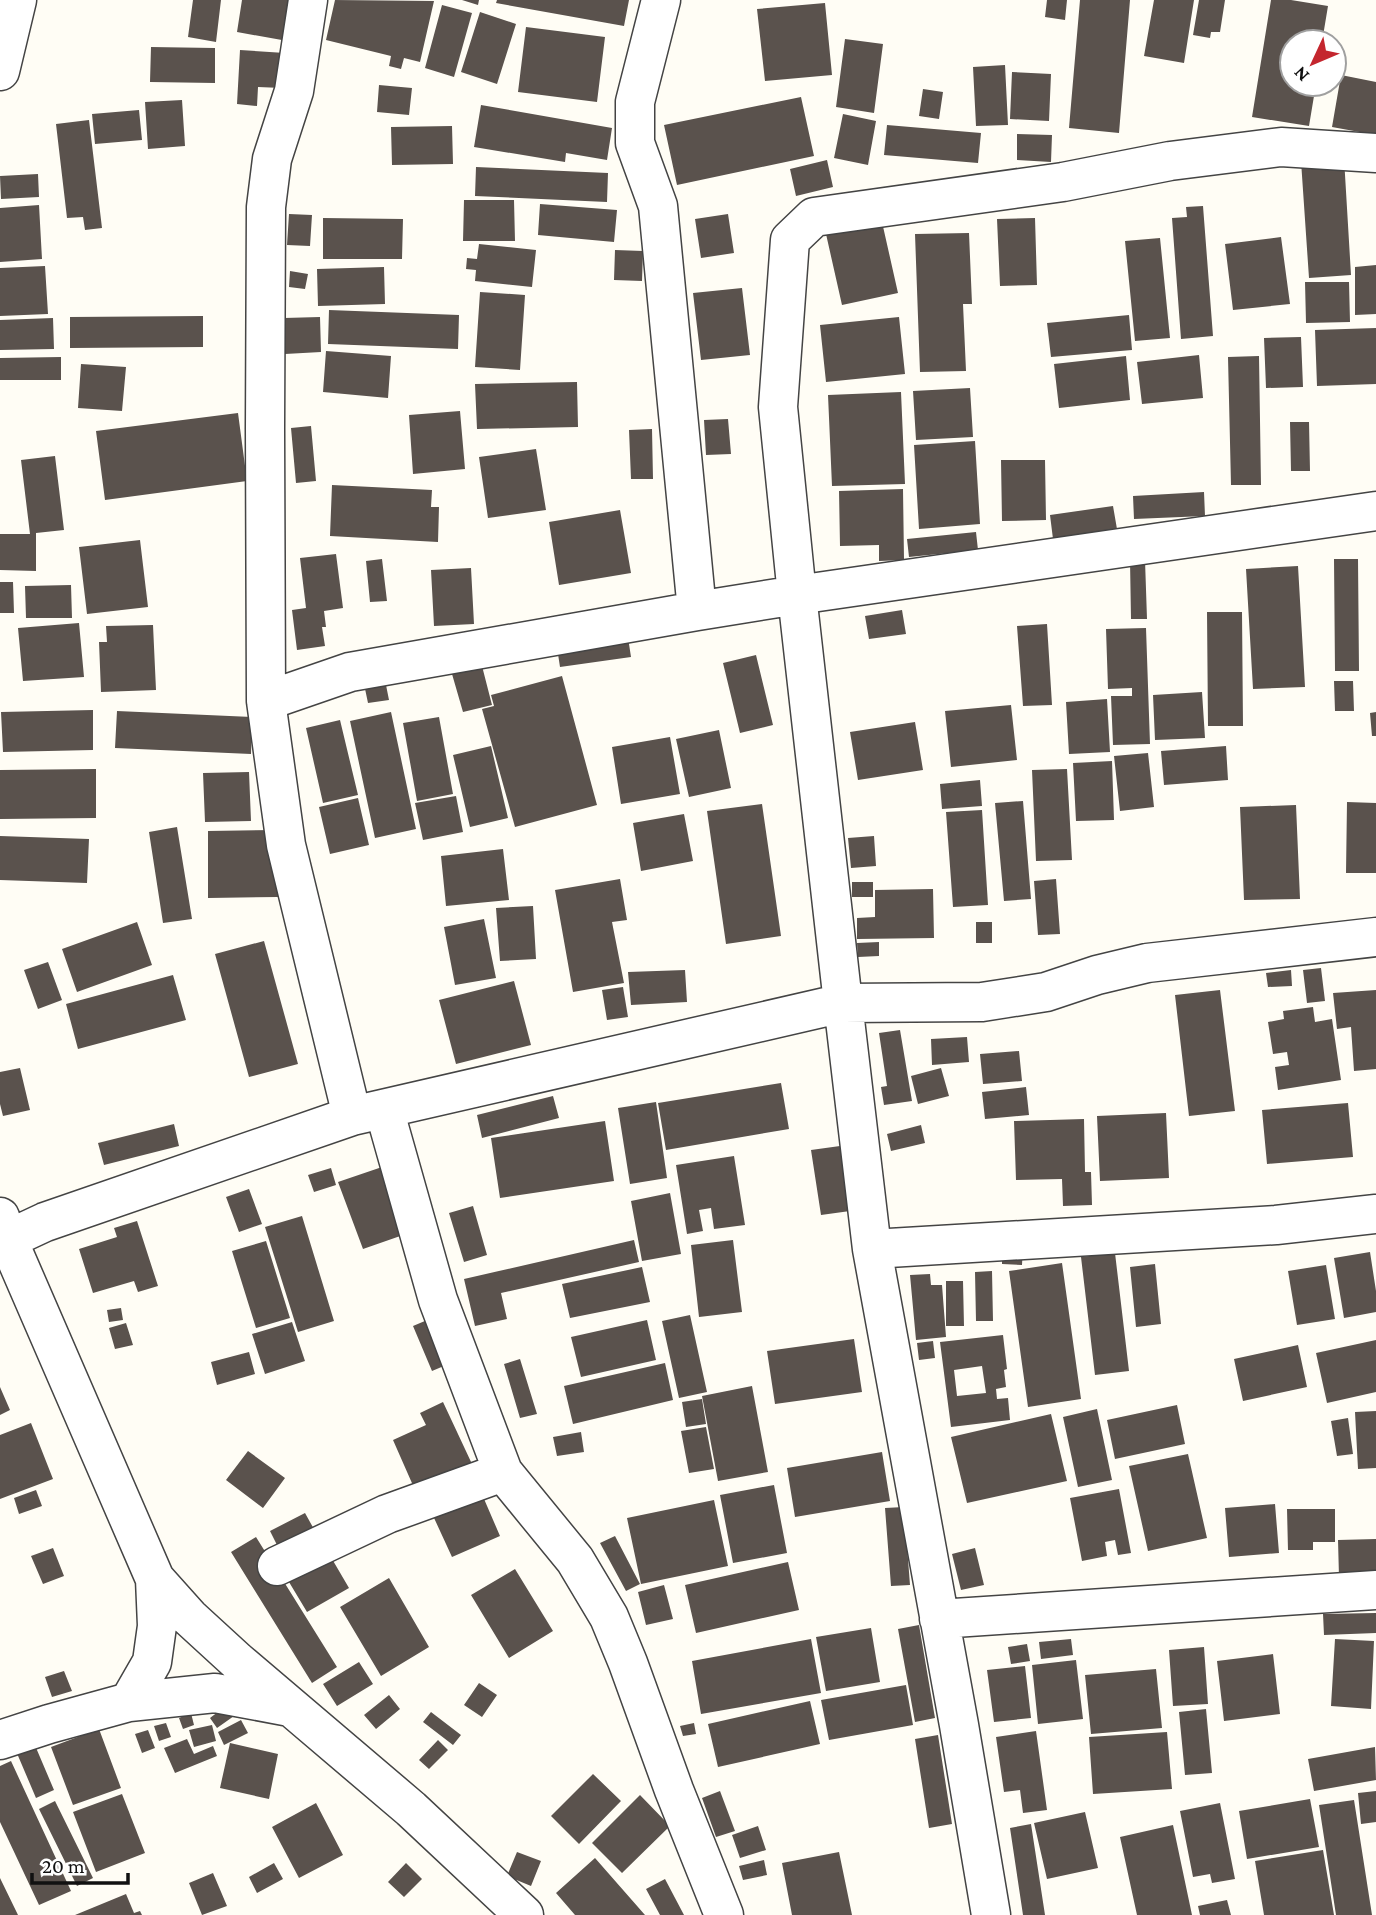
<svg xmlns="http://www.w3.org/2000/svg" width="1376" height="1915" font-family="'Crimson Pro',serif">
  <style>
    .building { fill: #5a524d; fill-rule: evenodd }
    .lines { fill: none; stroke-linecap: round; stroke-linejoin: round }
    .minor-casing { stroke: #444; stroke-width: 41 }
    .minor { stroke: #fff; stroke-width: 38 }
  </style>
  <rect width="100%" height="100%" fill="#fffdf5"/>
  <path class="building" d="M193 0H221L216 42 188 37Z
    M242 0H300L293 42 237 32Z
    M335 0 434 1 420 62 404 58 401 69 389 66 391 56 326 40Z
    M462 0H479L478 5Z
    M497 0H629L624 26 496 3Z
    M1047 0H1067L1065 20 1045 17Z
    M1080 0H1130L1119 133 1069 128Z
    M1154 0H1194L1184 63 1144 56Z
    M1199 0H1225L1220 32H1211L1210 38 1193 35Z
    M1271 0H1291L1328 6 1322 42H1292V84H1316L1309 126 1252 117Z
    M825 3 832 75 765 81 757 9Z
    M442 5 472 13 454 77 425 68Z
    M480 12 516 24 497 84 461 72Z
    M526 27 605 37 597 102 518 92Z
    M845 39 883 44 874 113 836 107Z
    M151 47 215 48V83L150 82Z
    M240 50 285 53 282 88 258 87 257 106 237 104Z
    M1005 65 1008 125 976 126 973 67Z
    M1012 72 1051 74 1049 121 1010 119Z
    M1341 75 1376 82V135L1332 127Z
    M379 85 412 88 409 115 377 112Z
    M923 89 943 92 939 119 919 116Z
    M801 97 814 156 677 185 664 125Z
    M182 100 185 146 148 149 145 102Z
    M481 105 612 128 607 160 566 153 565 162 474 147Z
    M139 110 142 140 95 144 92 114Z
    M843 114 876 121 868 165 834 158Z
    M89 120 102 228 85 230 83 217 67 218 56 124Z
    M887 125 981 133 978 163 884 155Z
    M452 126 453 164 392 165 391 127Z
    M1017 134 1052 135 1051 162 1017 160Z
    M1344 158 1351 275 1309 278 1301 161Z
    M827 160 833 187 796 196 790 169Z
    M476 167 608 173 607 202 475 196Z
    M38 174 39 197 1 199 0 176Z
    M464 200H514L515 241H463Z
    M540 204 617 210 614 242 538 235Z
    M39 205 42 259 0 262V208Z
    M1203 206 1213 336 1181 339 1172 218 1187 217 1186 207Z
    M289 214 312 215 310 246 287 245Z
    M728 214 734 253 701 258 695 219Z
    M323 218 403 219 402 259H323Z
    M1035 218 1037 285 1000 286 997 219Z
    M882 222 898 293 842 305 826 234Z
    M969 233 972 304H963L966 371 920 372 915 234Z
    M1281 237 1290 304 1233 310 1225 244Z
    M1160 238 1170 338 1135 341 1125 241Z
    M479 244 536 250 532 287 475 281 476 270 466 269 467 258 477 259Z
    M615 250 643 251 642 281 614 280Z
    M1376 265V314L1355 315V267Z
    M45 266 48 314 0 316V268Z
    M384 267 385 304 318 306 317 269Z
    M290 271 308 274 305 289 289 287Z
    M1305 282H1349L1350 322 1306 323Z
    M742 288 750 355 701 360 693 293Z
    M480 292 525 295 520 370 475 367Z
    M329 310 459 315 458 349 328 344Z
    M1129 315 1132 350 1051 357 1047 323Z
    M203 316V347L70 348V317Z
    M320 317 321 352 285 354 284 318Z
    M899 317 905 374 826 382 820 325Z
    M53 318 54 349 0 350V320Z
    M1376 328V384L1317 386 1315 330Z
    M1301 337 1303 387 1266 388 1264 338Z
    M326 351 391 356 388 398 323 392Z
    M1199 355 1203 398 1142 404 1137 362Z
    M1126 356 1130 400 1059 408 1054 364Z
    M1259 356 1261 485H1231L1228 357Z
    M61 357V380H0V358Z
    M81 364 126 367 122 411 78 408Z
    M577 382 578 427 477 429 475 384Z
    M970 388 973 437 916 440 913 391Z
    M901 392 905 484 832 486 828 395Z
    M460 411 465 469 413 474 409 415Z
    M238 413 247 481 105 500 96 431Z
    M728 419 731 454 706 455 704 420Z
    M1290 422H1309L1310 471H1291Z
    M311 426 316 481 296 483 291 428Z
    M652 429 653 479H631L629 430Z
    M975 441 980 524 919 529 914 445Z
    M536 449 546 510 488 518 479 457Z
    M55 456 64 530 36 533V571L0 570V534H30L21 460Z
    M1001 460H1045L1046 520 1002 521Z
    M332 485 432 490 431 507H439L438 542 330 536Z
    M903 489 904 560 879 561V545L840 546 839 491Z
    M1204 492 1205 516 1134 519 1133 496Z
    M1113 506 1117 529 1053 539 1050 515Z
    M620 510 631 573 559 585 549 522Z
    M976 532 978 550 909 557 907 539Z
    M140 540 148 607 87 614 79 547Z
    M336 554 343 608 324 611 326 627H322L325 646 297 650 292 610 306 608 300 558Z
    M382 559 387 601 370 602 366 561Z
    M1334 559H1358L1359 671H1335Z
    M1130 560H1145L1147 619H1131Z
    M1298 566 1305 687 1253 689 1246 569Z
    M471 568 474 624 434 626 431 570Z
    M0 582H13L14 613H0Z
    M71 585 72 618H26L25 586Z
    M902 610 906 634 869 639 865 616Z
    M1207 612H1242L1243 726H1208Z
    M79 623 84 677 23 681 18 628Z
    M1047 624 1052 705 1023 706 1017 626Z
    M153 625 156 690 101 692 99 642H107L106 626Z
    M1146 628 1150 744 1113 745 1111 696H1132V688L1108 689 1106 629Z
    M627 631 631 657 560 667 556 641Z
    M756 655 773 725 740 733 723 663Z
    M482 666 492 705 463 712 452 674Z
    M562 676 597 805 515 827 482 709 494 706 491 695Z
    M385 680 389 700 368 703 364 684Z
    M1334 681H1353L1354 711H1335Z
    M1202 692 1205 738 1155 740 1153 695Z
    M1107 699 1110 752 1069 754 1066 702Z
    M1011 705 1017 760 951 767 945 711Z
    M93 710V750L3 752 1 712Z
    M117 711 252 717 251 754 115 748Z
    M391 712 416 829 375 838 350 721Z
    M1376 712V736H1372L1370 713Z
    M439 717 453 794 417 801 403 723Z
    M340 720 358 795 323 803 306 728Z
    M915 722 923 770 858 780 850 732Z
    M719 730 731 788 689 797 676 739Z
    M670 737 680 794 621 804 612 747Z
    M491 746 508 818 470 827 453 755Z
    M1226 746 1228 780 1164 785 1161 751Z
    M1148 753 1154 807 1120 811 1114 756Z
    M1112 761 1114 820 1076 821 1073 763Z
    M96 769V818L0 819V770Z
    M1067 769 1072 860 1036 861 1032 770Z
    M249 772 251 821 205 822 203 773Z
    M980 780 982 806 942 809 940 784Z
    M456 796 463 832 423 840 415 803Z
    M358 798 369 845 330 854 319 807Z
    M1023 801 1031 899 1004 901 995 803Z
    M1347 802 1376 803V873H1346Z
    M762 804 781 936 726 944 707 811Z
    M1296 805 1300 899 1244 900 1240 807Z
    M982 810 988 905 953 907 946 812Z
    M684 814 693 861 641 871 633 823Z
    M177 827 192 919 163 923 149 832Z
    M277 830 278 897 208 898V831Z
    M0 836 89 839 87 883 0 880Z
    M874 836 876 866 851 868 848 838Z
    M503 849 509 900 446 906 441 856Z
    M620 879 627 920 612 922 624 983 573 992 555 890Z
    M1056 879 1060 934 1038 935 1034 881Z
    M852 882H873V897H852Z
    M933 889 934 938 857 939V918L875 917V890Z
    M533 906 536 959 500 961 496 908Z
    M484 919 496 978 455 985 444 927Z
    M137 922 152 965 77 992 62 949Z
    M976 922H992V943H976Z
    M264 941 298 1064 249 1077 215 954Z
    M879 942V956L858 957 857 943Z
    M48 962 62 1000 38 1009 24 970Z
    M1321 968 1325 1001 1307 1003 1303 970Z
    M685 970 687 1002 631 1005 628 972Z
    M1291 970 1292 986 1268 987 1266 973Z
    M173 975 186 1020 78 1049 66 1004Z
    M514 981 531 1045 456 1064 439 1000Z
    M623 987 628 1017 607 1020 602 990Z
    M1220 990 1235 1111 1189 1116 1175 995Z
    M1376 990V1069L1354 1071 1351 1027 1337 1029 1333 993Z
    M1313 1007 1315 1022 1332 1019 1341 1080 1278 1090 1275 1067 1289 1065 1287 1052 1273 1054 1268 1022 1284 1019 1283 1011Z
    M900 1030 912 1101 884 1105 881 1087 887 1086 879 1033Z
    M967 1037 969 1062 932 1065 931 1039Z
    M1019 1051 1022 1081 983 1084 980 1054Z
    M20 1068 30 1110 3 1116 0 1104V1072Z
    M941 1068 949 1096 918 1104 911 1076Z
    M781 1083 789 1129 666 1150 658 1103Z
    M1026 1087 1029 1115 985 1119 982 1092Z
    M553 1096 559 1118 482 1138 477 1115Z
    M656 1102 667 1178 630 1184 618 1108Z
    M1348 1103 1353 1157 1267 1164 1262 1110Z
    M1166 1113 1169 1178 1100 1181 1097 1116Z
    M1084 1119 1085 1172H1091L1092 1205 1063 1206 1062 1179 1016 1180 1014 1121Z
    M605 1121 614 1181 500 1198 491 1138Z
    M174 1124 179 1146 104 1165 98 1143Z
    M921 1125 925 1143 891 1151 887 1134Z
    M840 1146 850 1211 821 1215 811 1150Z
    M734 1156 745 1225 714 1229 711 1208 699 1210 703 1231 687 1234 676 1165Z
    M382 1167 406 1234 363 1249 338 1182Z
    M331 1168 336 1185 314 1192 308 1175Z
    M249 1189 262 1224 239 1232 226 1197Z
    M670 1193 681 1254 642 1261 631 1201Z
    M473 1206 487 1255 464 1262 449 1213Z
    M302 1216 334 1321 298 1332 265 1227Z
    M137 1221 158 1286 138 1292 134 1281 93 1293 79 1249 117 1237 114 1228Z
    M634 1240 639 1262 501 1293 507 1319 475 1326 464 1279Z
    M733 1240 742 1312 699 1317 691 1245Z
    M266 1241 290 1318 256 1328 232 1251Z
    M1002 1244H1023L1022 1265 1002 1264Z
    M1370 1252 1376 1291V1312L1344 1318 1334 1258Z
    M1115 1253 1129 1371 1095 1375 1081 1257Z
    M1062 1263 1081 1399 1028 1407 1009 1271Z
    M1155 1264 1161 1324 1136 1327 1130 1267Z
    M1326 1265 1335 1319 1297 1325 1288 1271Z
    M642 1267 650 1302 570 1318 562 1284Z
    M992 1271 993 1321H976L975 1272Z
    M930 1274 931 1285H942L946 1337 916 1340 910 1275Z
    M946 1281H963L964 1326H946Z
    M121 1308 123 1320 109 1322 107 1310Z
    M690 1315 707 1392 679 1398 662 1321Z
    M432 1318 451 1363 432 1371 413 1326Z
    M647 1320 656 1360 581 1377 571 1337Z
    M292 1322 305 1361 265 1374 252 1334Z
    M126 1323 133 1345 115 1349 109 1328Z
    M1003 1335 1007 1369 1004 1370 1006 1387 996 1389 997 1399 1008 1398 1010 1420 951 1427 940 1342ZM982 1366 986 1393 957 1396 954 1370Z
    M854 1339 862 1392 775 1404 767 1351Z
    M1376 1340V1392L1327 1403 1316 1353Z
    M933 1341 935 1358 919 1360 917 1343Z
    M1298 1345 1307 1387 1243 1401 1234 1359Z
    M249 1352 255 1374 217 1385 211 1362Z
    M520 1359 537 1414 520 1418 504 1364Z
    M665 1363 673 1400 573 1424 564 1386Z
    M752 1386 768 1472 718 1481 702 1396Z
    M0 1387 10 1410 0 1415Z
    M702 1399 706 1424 686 1427 682 1402Z
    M443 1402 472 1464 415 1490 393 1440 426 1425 420 1413Z
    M1177 1405 1185 1444 1115 1459 1107 1420Z
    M1097 1409 1112 1480 1078 1487 1063 1417Z
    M1376 1411V1468L1358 1469 1355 1412Z
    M1051 1414 1067 1481 967 1503 951 1437Z
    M1348 1418 1353 1454 1337 1456 1331 1421Z
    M31 1423 53 1479 0 1499V1435Z
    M706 1427 714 1469 689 1473 681 1431Z
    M581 1432 584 1452 557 1456 553 1437Z
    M248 1451 285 1478 263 1508 226 1480Z
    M882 1452 890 1501 795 1517 787 1468Z
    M1188 1454 1207 1538 1148 1551 1129 1466Z
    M478 1485 500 1536 452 1557 429 1507Z
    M774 1485 787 1553 733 1563 720 1495Z
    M1119 1489 1131 1553 1118 1555 1115 1540 1105 1542 1107 1556 1082 1561 1070 1498Z
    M36 1490 42 1506 19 1514 14 1498Z
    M714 1500 728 1566 641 1584 627 1518Z
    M1275 1504 1279 1553 1229 1557 1225 1508Z
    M904 1507 910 1585 891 1586 885 1508Z
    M1287 1509H1335V1542H1313V1550H1288Z
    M305 1513 315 1531 279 1549 270 1531Z
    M615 1536 640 1584 626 1591 600 1543Z
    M256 1537 337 1667 312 1683 231 1552Z
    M1376 1539V1576L1339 1577 1338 1540Z
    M325 1547 349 1588 307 1612 283 1572Z
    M53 1548 64 1576 43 1584 31 1556Z
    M975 1548 984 1585 961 1590 952 1554Z
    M788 1562 799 1610 696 1633 685 1585Z
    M515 1569 553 1631 509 1658 471 1595Z
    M389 1578 429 1647 381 1676 340 1607Z
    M664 1585 673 1619 646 1625 638 1592Z
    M1376 1613V1633L1324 1635 1323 1614Z
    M919 1625 935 1718 915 1722 898 1629Z
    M871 1628 880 1682 826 1691 816 1637Z
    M811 1639 821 1693 701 1714 692 1661Z
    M1071 1639 1073 1655 1041 1659 1039 1642Z
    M1335 1639 1374 1641 1371 1709 1331 1706Z
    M1027 1644 1030 1661 1011 1664 1008 1647Z
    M1204 1647 1208 1704 1173 1706 1169 1650Z
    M1273 1654 1280 1714 1224 1721 1217 1661Z
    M1076 1660 1083 1719 1038 1724 1032 1665Z
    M359 1662 373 1684 337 1706 323 1684Z
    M1025 1666 1031 1718 994 1722 987 1670Z
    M1156 1669 1162 1728 1091 1734 1085 1675Z
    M64 1671 72 1691 52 1697 45 1677Z
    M479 1683 497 1695 482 1717 464 1705Z
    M906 1685 913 1725 829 1740 821 1700Z
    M389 1695 400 1709 376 1729 364 1715Z
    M810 1701 820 1744 718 1767 708 1724Z
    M227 1705 234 1716 217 1728 210 1718Z
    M1206 1709 1212 1773 1185 1775 1179 1712Z
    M431 1712 461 1735 453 1745 423 1722Z
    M191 1713 194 1725 183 1729 179 1718Z
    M241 1720 248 1733 224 1745 218 1732Z
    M166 1723 171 1737 159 1741 154 1726Z
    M694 1723 696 1734 683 1736 680 1726Z
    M212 1725 216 1741 194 1747 189 1730Z
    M99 1729 121 1788 73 1805 51 1747Z
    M148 1730 155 1748 142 1753 135 1734Z
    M1036 1731 1047 1810 1023 1813 1020 1790 1004 1792 996 1737Z
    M1167 1732 1172 1789 1093 1794 1089 1737Z
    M938 1735 952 1824 929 1828 915 1739Z
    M187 1739 194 1754 213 1746 217 1756 175 1773 164 1748Z
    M438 1740 448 1750 429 1769 419 1760Z
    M34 1743 54 1790 36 1798 16 1751Z
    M230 1743 278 1754 269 1799 220 1788Z
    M1375 1747 1376 1780 1314 1791 1308 1759Z
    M11 1761 71 1891 39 1905 0 1822V1766Z
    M593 1774 621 1801 579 1844 551 1816Z
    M720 1791 735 1831 716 1837 702 1798Z
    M1376 1791V1822L1361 1824 1358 1793Z
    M122 1794 145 1853 96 1872 73 1812Z
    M640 1795 670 1826 622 1873 592 1843Z
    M1310 1799 1319 1847 1247 1859 1239 1811Z
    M1354 1800 1372 1915H1336L1319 1805Z
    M55 1801 93 1878 77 1886 39 1809Z
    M316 1803 343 1855 299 1878 272 1827Z
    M1220 1803 1235 1879 1212 1883 1210 1874 1193 1877 1180 1811Z
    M1085 1812 1098 1868 1047 1879 1034 1823Z
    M1031 1824 1045 1915H1023L1010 1828Z
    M1173 1825 1192 1915H1137L1120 1837Z
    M758 1826 766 1850 740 1858 732 1835Z
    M1323 1850 1334 1915H1264L1255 1861Z
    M517 1852 541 1861 531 1886 507 1876Z
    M839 1852 852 1915H792L782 1863Z
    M595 1858 645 1915H575L556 1893Z
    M764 1860 767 1875 743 1880 739 1866Z
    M274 1863 283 1879 257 1893 249 1877Z
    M406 1863 422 1879 404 1897 388 1882Z
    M213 1873 227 1906 202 1915 189 1883Z
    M0 1878 18 1915H0Z
    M665 1879 684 1915H660L646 1889Z
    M126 1894 134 1913 140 1911 142 1915H75Z
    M1227 1900 1231 1915H1200L1198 1906Z"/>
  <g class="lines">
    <g class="minor-casing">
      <path id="minor" d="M308 0 294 91 272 159 266 207 265 429 266 701 286 845 352 1116
        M661 0 635 102V143L658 206 697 611
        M0 71 17 0
        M266 701 350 672 697 611 797 595 1376 511
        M384 1109 438 1300 503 1472 575 1560 609 1617 628 1663 674 1790 724 1915
        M0 1217 8 1240 155 1579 189 1617 237 1661 411 1809 524 1915
        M0 1243 45 1222 352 1116 843 1003 982 1002 1046 992 1097 975 1147 963 1376 937
        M872 1249 1276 1225 1376 1214
        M277 1566 387 1514 503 1472
        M939 1619 1376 1590
        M129 1702 215 1693 290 1707
        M0 1740 49 1724 129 1702 152 1662 157 1626 155 1579
        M991 1915 959 1725 872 1249 843 1003 797 595 778 407 790 240 814 217 1063 182 1170 161 1281 147 1376 153"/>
    </g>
    <use href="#minor" class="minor"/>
  </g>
  <g transform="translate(1313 63) rotate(226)"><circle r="33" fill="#ffffff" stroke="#a0a0a0" stroke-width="2"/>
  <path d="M0-5L12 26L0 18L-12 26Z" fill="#c4262e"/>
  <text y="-10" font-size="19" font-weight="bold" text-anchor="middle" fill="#111111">N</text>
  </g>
  <path d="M32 1873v10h96v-10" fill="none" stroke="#111111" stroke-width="3.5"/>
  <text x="42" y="1873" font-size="21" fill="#111111" stroke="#ffffff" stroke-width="5" paint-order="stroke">20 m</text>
</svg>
